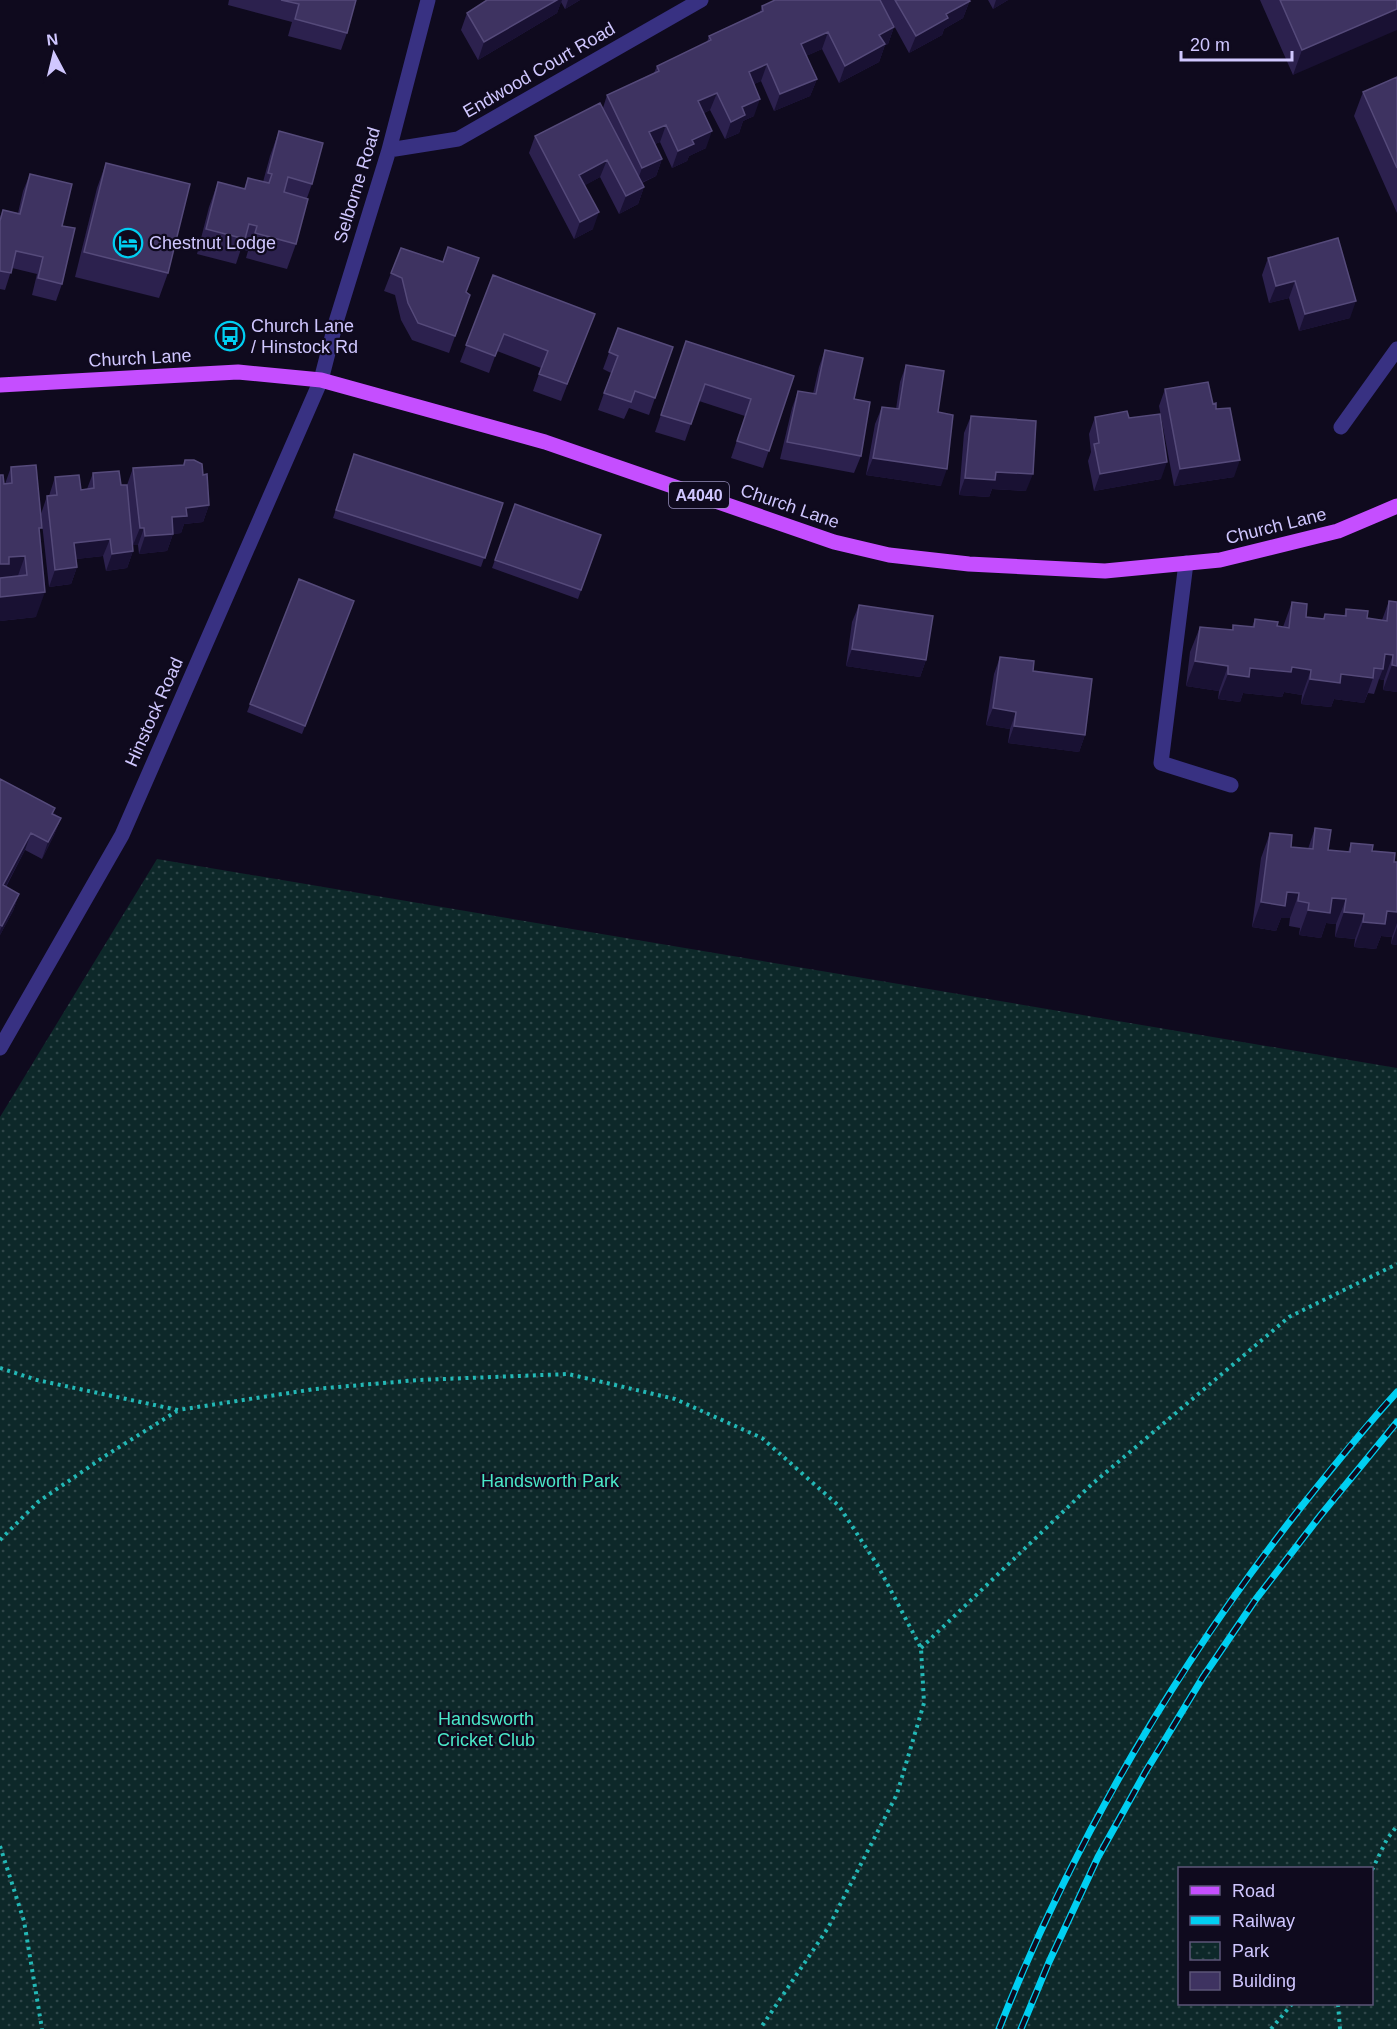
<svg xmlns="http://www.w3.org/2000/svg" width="1397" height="2029" font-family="Helvetica,sans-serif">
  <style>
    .park { fill: url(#park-dots); fill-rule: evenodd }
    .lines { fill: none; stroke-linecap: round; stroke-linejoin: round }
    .path { stroke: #23b8b6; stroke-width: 4; stroke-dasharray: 3 4.5; stroke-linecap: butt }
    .service { stroke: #383182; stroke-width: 15 }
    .minor { stroke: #383182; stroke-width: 15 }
    .primary { stroke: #c54eff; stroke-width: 15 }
    .rail-casing { stroke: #00cff2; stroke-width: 7 }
    .rail { stroke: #0f0a1e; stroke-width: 4.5; stroke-dasharray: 14; stroke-linecap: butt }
    .wall { fill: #2c214e }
    .shaded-wall { fill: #191133 }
    .building { fill: #3e3361; stroke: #554a7a; stroke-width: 1.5 }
    .labels { text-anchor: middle; stroke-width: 4.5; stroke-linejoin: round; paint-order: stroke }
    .shield { fill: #0f0a1e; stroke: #968ebc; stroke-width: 1.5 }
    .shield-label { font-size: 16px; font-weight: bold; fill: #d0c7ff }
    .street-label { font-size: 18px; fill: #d0c7ff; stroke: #0f0a1e }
    .poi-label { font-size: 18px; fill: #d0c7ff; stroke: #0f0a1e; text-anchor: start }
    .park-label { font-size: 18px; fill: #4ae8c8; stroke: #0f0a1e }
  </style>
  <defs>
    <pattern id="park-dots" width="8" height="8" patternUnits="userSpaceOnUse" patternTransform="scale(1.5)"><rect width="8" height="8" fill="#0d2829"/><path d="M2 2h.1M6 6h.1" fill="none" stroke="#2f4649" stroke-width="1.8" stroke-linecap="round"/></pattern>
  </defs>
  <rect width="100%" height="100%" fill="#0f0a1e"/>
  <path class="park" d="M157 859 1397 1068V2029H0V1117ZM1180 1868H1372V2004H1180Z"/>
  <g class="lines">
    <path class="path" d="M0 1368 37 1380 178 1410 315 1389 418 1380 568 1374 675 1399 762 1438 839 1506 878 1566 921 1648 924 1703 897 1794 828 1928 760 2029
      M0 1540 38 1502 105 1456 177 1411
      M921 1648 1091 1485 1289 1317 1397 1264
      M0 1846 24 1921 42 2029
      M1372 1870 1387 1839 1397 1826
      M1338 2004 1340 2029
      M1271 2029 1292 2004"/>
    <path class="service" d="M1341 427 1397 349
      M1186 563 1161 763 1231 785"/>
    <path class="minor" d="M389 150 458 139 701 0
      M0 1048 122 835 321 380 336 322 389 150 428 0"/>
    <path class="primary" d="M0 385 238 372 321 380 545 442 834 542 889 555 969 564 1105 571 1220 560 1338 531 1397 506"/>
    <g class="rail-casing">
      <path id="rail" d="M999 2029C1073 1842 1177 1665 1301 1507 1332 1468 1363 1429 1397 1392
        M1021 2029 1049 1962 1098 1857 1146 1771 1203 1677 1256 1599 1320 1516 1397 1422"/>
    </g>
    <use href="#rail" class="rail"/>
  </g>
  <path class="wall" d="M229 0H356L347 33 341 50 288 36 292 22 228 5Z
    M487 0H580L565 9 561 2 557 13 478 60 461 30 467 13Z
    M775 0H970L963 18 944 29 942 35 909 53 892 22 894 27 888 44 885 45 879 62 839 83 822 49 806 56 817 79 810 96 774 111 761 81 754 84V116L743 121 739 133 725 139 710 110 704 113 706 148 689 156 687 161 672 168 660 142 655 144 662 159 656 176 642 183 644 187 638 204 619 214 600 177 585 185 593 229 574 239 529 153 535 136 603 108 607 95 654 73 657 66 707 42 709 36 760 12 762 6Z
    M988 0H1008L993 9Z
    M1260 0H1397L1293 75Z
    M1397 77V213L1354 116 1363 92Z
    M279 131 312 184 307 198 296 244 287 269 246 258 248 251 241 249 236 264 197 254 209 207 218 182 244 189 248 178 263 182 270 156Z
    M106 163 168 273 159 298 75 277 97 188Z
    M30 174 62 226V284L56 301 32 295 37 274 12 268 5 290 0 289V217L3 210 18 213 23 191Z
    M1268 258 1350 318 1299 331 1289 298 1269 303 1262 275Z
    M391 273 466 293 470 295 449 353 412 340 401 320 395 295 384 291Z
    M493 275 588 331 561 401 533 391 541 368 497 351 489 373 460 362Z
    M618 328 673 347 649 415 629 408 624 419 598 410 611 373 603 369Z
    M686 341 794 376 763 468 731 458 745 416 699 401 685 441 655 432Z
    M825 350 854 399 861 456 854 473 780 459 792 408 798 391 813 394 819 367Z
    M906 365 938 412 941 486 866 475 875 424 882 407 896 409 900 382Z
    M1165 389 1213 404 1216 409 1234 477 1174 486 1159 406Z
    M971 416 1026 491 992 489 989 497 959 495 964 433Z
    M1095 417 1129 418 1161 479 1094 491 1088 461 1091 452 1089 434Z
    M354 454 503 503 481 567 333 518Z
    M185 460 203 475 209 505 203 522 184 524 181 533 173 534 167 551 139 554 138 545H133V551L127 568 106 571 103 556 76 559 77 567 71 584 49 587 41 514 47 496H49L55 477 81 490 87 489 93 473 121 485H127L133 468 183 465Z
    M11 467 40 534 36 617 0 621 4 484H5Z
    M515 504 601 535 578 599 492 568Z
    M299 579 354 601 302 734 247 712Z
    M1389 601 1397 692 1383 690 1384 680 1379 679 1374 694 1368 693 1364 703 1334 699 1331 707 1301 704 1302 695 1284 692 1282 697 1243 693 1240 702 1218 699 1219 691 1186 686 1190 652 1200 627 1232 630 1233 625 1252 627 1255 619 1283 627 1292 602 1306 617 1323 619 1325 614 1344 616 1346 609 1367 618 1382 620Z
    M859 605 926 660 920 677 846 666 852 622Z
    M1000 657 1033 671 1085 735 1079 752 1008 743 1010 729 986 725 994 674Z
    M0 779 61 818 54 835 42 859 25 850 6 887 19 894 13 911 0 935Z
    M1315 828 1328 850 1348 852 1351 843 1372 851 1394 862H1397V945L1391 944 1392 937 1381 936 1376 949 1354 947 1355 939 1335 937 1336 924 1326 923 1321 938 1299 935 1300 928 1289 926 1290 918H1281L1276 931 1252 927 1261 858 1270 833 1291 847 1308 849Z"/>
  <path class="shaded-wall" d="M557 0H562L557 13 478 60 484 42Z
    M568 0H580L565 9Z
    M961 0H970L963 18 944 29 942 35 909 53 916 36 946 14Z
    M996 0H1008L993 9Z
    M1397 9V30L1293 75 1302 50Z
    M894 27 888 44 885 45 879 62 839 83 845 66 879 35Z
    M828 32 822 49 795 61 801 44Z
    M767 64 761 81 742 90 749 72Z
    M817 79 810 96 774 111 780 94Z
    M717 93 710 110 692 118 698 101Z
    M760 99 754 116 743 121 739 133 725 139 731 122 742 107Z
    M666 125 660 142 643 149 649 132Z
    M712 131 706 148 689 156 687 161 672 168 678 151 692 140Z
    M662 159 656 176 636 185 642 168Z
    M607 160 600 177 573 192 579 175Z
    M644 187 638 204 619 214 626 196Z
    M599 212 593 229 574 239 580 222Z
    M1295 281 1289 298 1269 303 1276 286Z
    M1356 301 1350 318 1299 331 1305 314Z
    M873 458 947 469 941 486 866 475Z
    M1240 460 1234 477 1174 486 1180 469Z
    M1167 462 1161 479 1094 491 1100 474Z
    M996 472 1033 474 1026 491 992 489 989 497 959 495 965 478Z
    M209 505 203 522 184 524 181 533 166 535 172 517 186 508Z
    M140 528H144L138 545H133Z
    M173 534 167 551 139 554 145 536Z
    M110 539 103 556 68 560 74 543Z
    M133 551 127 568 106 571 112 554Z
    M25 556 16 581 0 589V564L9 557Z
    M77 567 71 584 49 587 55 570Z
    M45 592 36 617 0 621V597Z
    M852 649 926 660 920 677 846 666Z
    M1385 654 1393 655 1384 680 1379 679 1383 669Z
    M1195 661 1228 666 1219 691 1186 686Z
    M1392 665 1397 666V692L1383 690Z
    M1292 667 1311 670 1302 695 1284 692 1282 697 1243 693 1240 702 1218 699 1228 674 1250 668Z
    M1341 674 1373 678 1364 703 1334 699 1331 707 1301 704 1310 679Z
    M993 708 1016 712 1010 729 986 725Z
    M1014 726 1085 735 1079 752 1008 743Z
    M61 818 54 835 42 859 48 842Z
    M31 833 25 850 0 897 3 885Z
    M1287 892 1299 893 1290 918H1281L1276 931 1252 927 1261 902Z
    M19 894 13 911 0 935V931L2 926Z
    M1332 898 1346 899 1336 924 1326 923 1321 938 1299 935 1308 910Z
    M1387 911 1397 912V923L1392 937 1381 936 1376 949 1354 947 1363 922Z
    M1344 912 1364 914 1355 939 1335 937Z
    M1397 927V945L1391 944Z"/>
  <path class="building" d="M281 0H356L347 33 295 19 299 4Z
    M487 0H557L484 42 467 13Z
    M775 0H880L894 27 879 35 885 44 845 66 828 32 801 44 817 79 780 94 767 64 749 72 760 99 742 107 745 115 731 122 717 93 698 101 712 131 692 140 694 144 678 151 666 125 649 132 662 159 642 168 607 95 659 71 657 66 711 40 709 36 763 11 762 6Z
    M895 0H969L970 1 946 14 948 18 916 36Z
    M1280 0H1397V9L1302 50Z
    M1397 77V168L1363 92Z
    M600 103 644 187 626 196 607 160 579 175 599 212 580 222 535 136Z
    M279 131 323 143 312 184 288 177 284 192 308 199 296 244 255 233 257 226 249 224 245 239 206 229 218 182 245 189 248 178 269 183 272 174 268 173Z
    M106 163 190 184 168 273 84 252Z
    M30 174 72 184 62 226 75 228 62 284 38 278 43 257 16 251 11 273 0 271V221L3 210 20 214Z
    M1338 238 1356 301 1305 314 1295 281 1276 286 1268 258Z
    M448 247 479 258 466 292 470 295 455 336 418 323 408 303 402 278 391 273 401 248 443 262Z
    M493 275 595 314 567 384 539 374 548 351 504 334 495 356 466 345Z
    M618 328 673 347 655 398 635 391 631 402 604 393 618 356 609 352Z
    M686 341 794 376 769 451 737 441 751 399 705 384 691 424 661 415Z
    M825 350 863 358 854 399 870 402 861 456 787 442 798 391 816 394Z
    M906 365 944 371 938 412 953 415 947 469 873 458 882 407 899 409Z
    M1208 382 1213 404 1216 403V409L1230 408 1240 460 1180 469 1165 389Z
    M1127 411 1129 418 1160 414 1167 462 1100 474 1094 444 1099 443 1095 417Z
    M971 416 1036 421 1033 474 996 472 995 480 965 478Z
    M354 454 503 503 485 558 336 510Z
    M185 460H194L202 464 203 475 207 474 209 505 186 508 187 516 172 517 173 534 145 536 144 528H140L133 468 184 465Z
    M36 465 42 528H39L45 592 0 597V578L27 575 25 556 9 557V564H0V475H3L4 484 12 483 11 467Z
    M119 471 121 485H127L133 551 112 554 110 539 74 543 77 567 55 570 47 496 57 495 55 477 79 475 81 490 94 488 93 473Z
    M515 504 601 535 581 590 495 560Z
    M299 579 354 601 305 726 250 704Z
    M1389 601 1397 602V666L1392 665 1393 655 1385 654 1383 669 1374 668 1373 678 1341 674 1340 683 1310 679 1311 670 1292 667 1291 672 1250 668 1249 677 1228 674V666L1195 661 1200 627 1233 630V625L1254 627 1255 619 1278 622 1277 626 1289 628 1292 602 1307 604 1306 617 1324 619 1325 614 1346 616V609L1368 611 1367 618 1387 621Z
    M859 605 933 616 926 660 852 649Z
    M1000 657 1034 661 1033 671 1092 679 1085 735 1014 726 1016 712 993 708Z
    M0 779 55 808 52 814 61 818 48 842 31 833 3 885 19 894 2 926 0 925Z
    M1315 828 1331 830 1328 850 1350 852 1351 843 1373 845 1372 851 1395 853 1394 862H1397V912L1387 911 1385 924 1363 922 1364 914 1344 912 1346 899 1332 898 1330 913 1308 910 1309 903 1298 901 1299 893 1287 892 1285 906 1261 902 1270 833 1292 835 1291 847 1313 849Z"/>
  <defs>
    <g id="hotel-ring" transform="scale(1.5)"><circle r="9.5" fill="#0f0a1e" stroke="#00cff2" stroke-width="1.5"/><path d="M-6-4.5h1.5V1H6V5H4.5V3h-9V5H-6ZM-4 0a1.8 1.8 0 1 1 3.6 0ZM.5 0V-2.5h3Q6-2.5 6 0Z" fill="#00cff2"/></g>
    <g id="bus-ring" transform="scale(1.5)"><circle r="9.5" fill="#0f0a1e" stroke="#00cff2" stroke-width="1.5"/><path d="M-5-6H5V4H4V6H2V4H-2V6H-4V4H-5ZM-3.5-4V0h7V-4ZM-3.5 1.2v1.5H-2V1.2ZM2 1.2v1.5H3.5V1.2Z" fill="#00cff2"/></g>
  </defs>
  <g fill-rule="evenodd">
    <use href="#hotel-ring" x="128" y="243"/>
    <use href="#bus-ring" x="230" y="336"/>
  </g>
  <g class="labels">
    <rect class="shield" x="669" y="482" width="60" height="26" rx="4.5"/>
    <g class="shield-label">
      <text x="699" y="501">A4040</text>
    </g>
    <g class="street-label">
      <text transform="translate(539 70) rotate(-30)" y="6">Endwood Court Road</text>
      <text transform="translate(357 185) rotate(-73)" y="6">Selborne Road</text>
      <text transform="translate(140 358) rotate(-3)" y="6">Church Lane</text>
      <text transform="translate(790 506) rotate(19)" y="6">Church Lane</text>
      <text transform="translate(1276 526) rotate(-14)" y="6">Church Lane</text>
      <text transform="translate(154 712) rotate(-66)" y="6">Hinstock Road</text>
    </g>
    <g class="poi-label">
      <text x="149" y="249">Chestnut Lodge</text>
      <text x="251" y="332">Church Lane<tspan x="251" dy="21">/ Hinstock Rd</tspan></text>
    </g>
    <g class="park-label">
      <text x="550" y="1487">Handsworth Park</text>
      <text x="486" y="1725">Handsworth<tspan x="486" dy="21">Cricket Club</tspan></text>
    </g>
  </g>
  <rect x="1178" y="1867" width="195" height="138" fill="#0f0a1e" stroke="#5c5678" stroke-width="1.5"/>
  <rect x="1190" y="1886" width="30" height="9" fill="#c54eff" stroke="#5c5678" stroke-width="1.5"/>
  <text x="1232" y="1897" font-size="18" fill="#d0c7ff">Road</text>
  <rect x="1190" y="1916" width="30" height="9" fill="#00cff2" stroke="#5c5678" stroke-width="1.5"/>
  <text x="1232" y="1927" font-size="18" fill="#d0c7ff">Railway</text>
  <rect x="1190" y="1942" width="30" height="18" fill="url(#park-dots)" stroke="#5c5678" stroke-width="1.5"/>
  <text x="1232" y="1957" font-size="18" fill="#d0c7ff">Park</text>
  <rect x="1190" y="1972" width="30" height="18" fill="#3e3361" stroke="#5c5678" stroke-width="1.5"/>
  <text x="1232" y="1987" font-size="18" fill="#d0c7ff">Building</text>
  <g transform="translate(54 54) rotate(353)" stroke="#0f0a1e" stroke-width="4.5" paint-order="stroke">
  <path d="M0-4.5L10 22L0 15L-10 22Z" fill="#d0c7ff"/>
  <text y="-9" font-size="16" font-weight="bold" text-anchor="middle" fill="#d0c7ff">N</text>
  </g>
  <path d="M1181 51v9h111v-9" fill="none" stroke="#d0c7ff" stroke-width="3"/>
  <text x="1190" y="51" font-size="18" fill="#d0c7ff" stroke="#0f0a1e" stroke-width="4.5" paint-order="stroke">20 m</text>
</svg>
